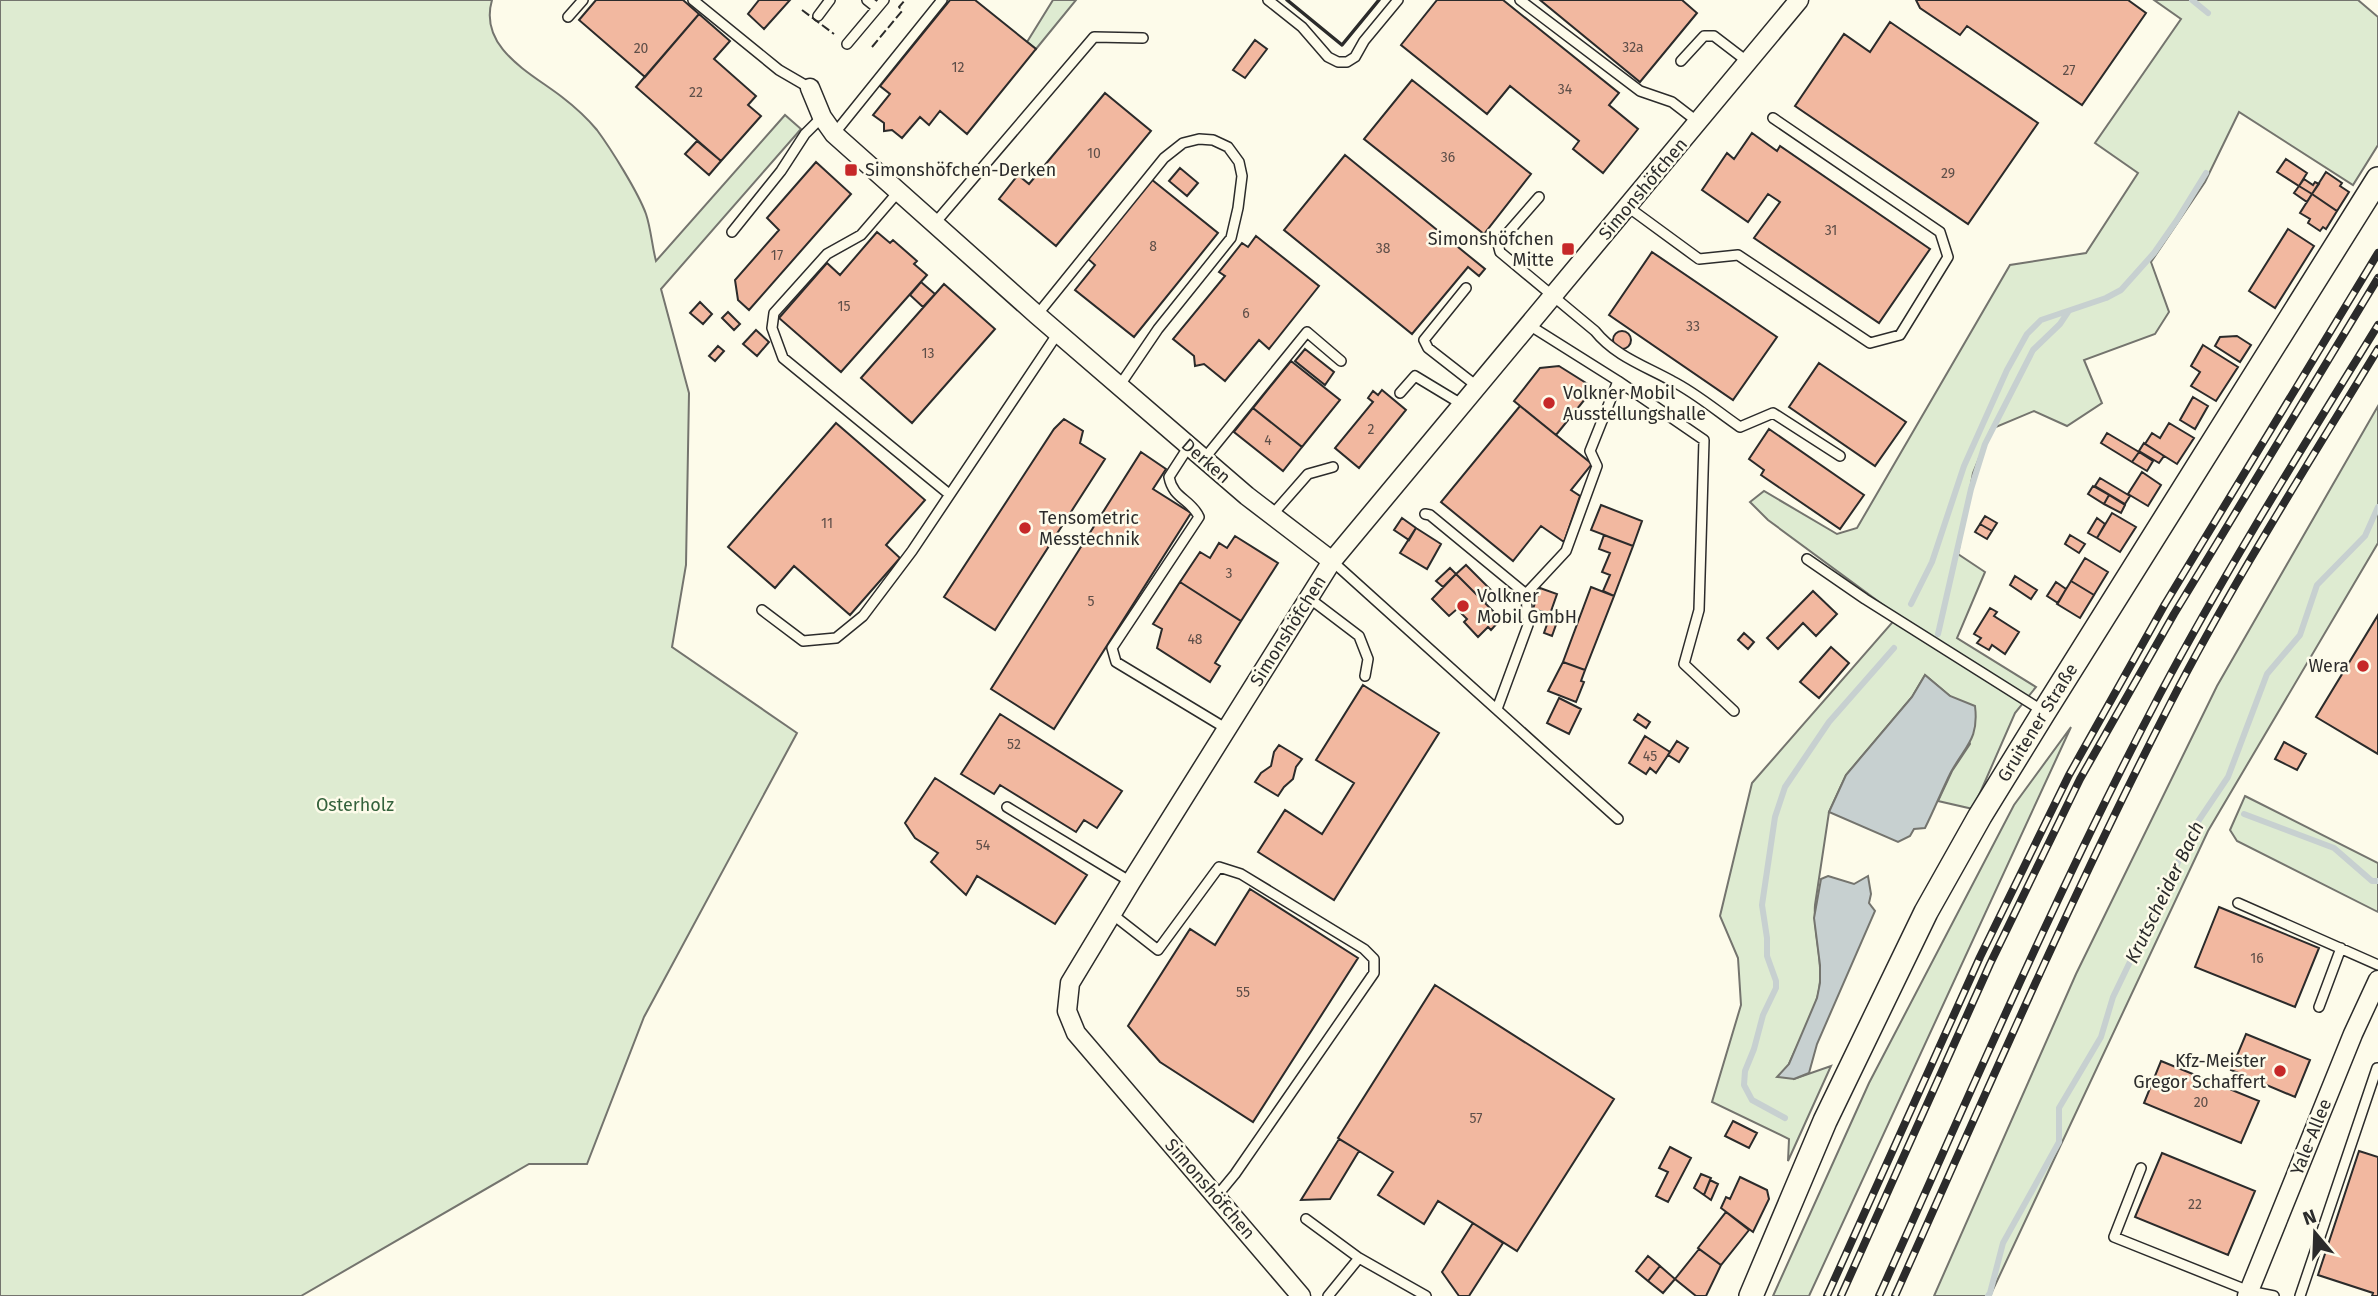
<svg xmlns="http://www.w3.org/2000/svg" width="2378" height="1296" font-family="'Fira Sans',sans-serif">
  <style>
    .green { fill: #deebd1; stroke: #74746e; stroke-width: 2 }
    .water { fill: #c7d0d0; stroke: #74746e; stroke-width: 2 }
    .lines { fill: none; stroke-linecap: round; stroke-linejoin: round }
    .stream { stroke: #c7d0d0; stroke-width: 6 }
    .building { fill: #f2b8a0; stroke: #2b2b2b; stroke-width: 2 }
    .service-casing { stroke: #2b2b2b; stroke-width: 12 }
    .minor-casing { stroke: #2b2b2b; stroke-width: 21 }
    .tertiary-casing { stroke: #2b2b2b; stroke-width: 26 }
    .service { stroke: #fdfbea; stroke-width: 9 }
    .minor { stroke: #fdfbea; stroke-width: 18 }
    .tertiary { stroke: #fdfbea; stroke-width: 23 }
    .rail-casing { stroke: #2b2b2b; stroke-width: 8 }
    .rail { stroke: #fdfbea; stroke-width: 5; stroke-dasharray: 16; stroke-linecap: butt }
    .fence { stroke: #2b2b2b; stroke-width: 2; stroke-dasharray: 9 3.5; stroke-linecap: butt }
    .wall { stroke: #2b2b2b; stroke-width: 3.5 }
    .poi-dot { fill: #c62828; stroke: #fdfbea; stroke-width: 2.5 }
    .labels { text-anchor: middle; stroke-width: 5; stroke-linejoin: round; paint-order: stroke }
    .number-label { font-size: 14px; fill: #5d4e48 }
    .poi-label { font-size: 18px; fill: #2b2b2b; stroke: #fdfbea; text-anchor: start }
    .street-label { font-size: 18px; fill: #2b2b2b; stroke: #fdfbea }
    .park-label { font-size: 18px; fill: #34623c; stroke: #fdfbea }
    .water-label { font-size: 19px; font-style: italic; fill: #2b2b2b; stroke: #fdfbea }
  </style>
  <rect width="100%" height="100%" fill="#fdfbea"/>
  <path class="green" d="M0 0H492C478 48 531 73 562 97 575 107 587 118 597 130 611 149 638 192 646 214 651 229 652 246 656 261L785 115 801 129 661 289 689 393 686 565 672 647 797 733 644 1017 587 1164H529L301 1296H0Z
    M1053 0H1076L1036 49 1027 42Z
    M2154 0H2358L2378 17V145L2353 185 2239 112 2205 182 2151 262 2169 312 2155 334 2084 360 2102 403 2067 426 2034 411 1991 429 1973 473 1958 554 1985 572 1957 638 2036 687 2015 713 1973 809 1938 801 1952 771 1970 744 1950 696 1925 675 1912 697 1846 775 1829 812 1815 905C1813 931 1822 956 1820 981 1819 1007 1799 1040 1789 1064L1794 1079 1831 1066 1788 1161 1789 1139 1712 1102 1741 1005 1738 958 1720 916 1752 783 1898 616 1768 520 1750 502 1764 491 1837 534 1857 528 2010 265 2086 253 2138 173 2095 143 2181 19Z
    M2378 406V543L2208 831 1990 1296H1934L2076 974 2217 686Z
    M2071 727 1809 1296H1773L1869 1083 2014 805Z
    M2245 796 2378 863V912L2237 841 2230 830Z"/>
  <path class="water" d="M1925 675 1950 696 1975 706C1979 739 1966 745 1951 772 1942 790 1934 810 1925 828L1914 829 1910 836 1898 842 1829 812 1846 775 1912 697Z
    M1828 876 1854 884 1868 876 1871 894 1869 903 1875 911 1817 1044 1809 1073 1794 1079 1777 1077 1789 1064 1817 998 1820 983V965L1814 918 1821 879Z"/>
  <g class="lines">
    <path class="stream" d="M2192 0 2208 13
      M1911 604 1932 562 1964 466 2007 370 2027 334 2041 320 2106 298 2121 290 2154 253 2177 220 2206 173
      M1938 634 1971 489 1985 444 2033 350 2060 324 2068 312
      M2244 814 2334 848 2372 881H2378
      M1785 1118 1752 1100 1744 1085 1745 1071 1754 1049 1763 1015 1776 988V981L1767 956V938L1762 905 1775 817 1785 787 1829 722 1894 648
      M1988 1296 1990 1293 2003 1243 2059 1142V1108L2101 1037 2113 997 2197 823 2228 777 2267 674 2300 635 2317 585 2365 536 2378 507"/>
  </g>
  <path class="building" d="M596 0H683L699 14 645 77 579 20Z
    M759 0H790L764 29 748 14Z
    M950 0H975L1036 49 967 134 940 111 929 125 920 117 902 138 892 130 884 131V123L873 115 890 94 880 86Z
    M1437 0H1503L1619 93 1609 105 1638 129 1603 173 1573 149 1579 141 1510 86 1487 114 1401 45Z
    M1540 0H1682L1697 13 1640 82Z
    M1916 0H2128L2146 13 2082 105 1967 26 1960 35 1920 8Z
    M699 14 730 41 714 59 756 96 748 105 761 116 721 161 636 87Z
    M1890 22 2038 123 1968 224 1795 106 1844 34 1870 52Z
    M1255 40 1267 49 1245 78 1233 70Z
    M1412 80 1531 174 1484 234 1364 139Z
    M1105 93 1151 131 1056 246 999 199 1018 175 1029 184Z
    M1752 133 1777 151 1780 146 1930 249 1879 323 1754 238 1780 202 1768 194 1748 222 1702 190 1727 153 1734 159Z
    M697 141 721 161 709 175 685 154Z
    M1345 155 1485 269 1479 276 1468 267 1412 334 1284 230Z
    M2286 159 2307 173 2299 186 2277 172Z
    M816 162 851 194 749 310 738 300 735 280 779 230 767 218Z
    M1180 168 1198 183 1187 196 1169 181Z
    M2326 172 2342 183 2340 186 2349 192 2337 211 2312 194Z
    M1151 179 1218 233 1134 337 1075 290 1095 265 1087 258Z
    M2304 179 2313 185 2315 182 2319 184 2312 194 2299 186Z
    M2299 186 2312 194 2307 202 2294 193Z
    M2312 194 2337 211 2326 229 2323 227 2320 231 2308 223 2310 219 2300 213Z
    M2288 229 2314 246 2275 308 2249 291Z
    M877 232 890 243 893 240 917 261 914 264 927 275 841 372 779 318 827 263 840 275Z
    M1256 236 1319 286 1269 349 1259 340 1225 381 1204 364 1195 366 1194 356 1173 339 1225 276 1219 272 1242 243 1248 247Z
    M1652 252 1777 337 1733 400 1609 315Z
    M921 282 935 294 923 307 910 295Z
    M944 284 995 329 912 423 861 378Z
    M700 302 712 314 703 324 690 313Z
    M728 312 740 324 734 330 722 318Z
    M756 330 769 342 757 356 743 344Z
    M1613 340a9 9 0 1 1 18 0a9 9 0 1 1-18 0Z
    M2237 336 2251 345 2240 362 2215 346 2220 337Z
    M2203 345 2238 367 2216 401 2191 386 2200 372 2191 366Z
    M718 346 724 351 715 361 709 356Z
    M1305 349 1334 372 1325 385 1295 361Z
    M1291 361 1340 400 1302 447 1253 408Z
    M1819 363 1906 422 1875 466 1789 407Z
    M1559 366 1594 388 1556 435 1514 401 1540 368Z
    M1382 390 1406 410 1359 468 1335 448 1373 402 1368 398 1373 391 1378 395Z
    M2193 397 2208 406 2195 429 2180 420Z
    M1520 406 1592 464 1571 490 1580 496 1564 542 1541 526 1513 561 1441 502Z
    M1253 408 1302 447 1283 471 1234 432Z
    M1064 419 1083 431 1080 443 1105 459 995 630 944 597 1054 429Z
    M836 423 925 500 886 545 900 558 850 615 794 566 775 588 728 547Z
    M2169 423 2194 438 2177 464 2145 444 2152 433 2160 438Z
    M1769 429 1864 495 1840 529 1761 475 1764 470 1749 459Z
    M2107 433 2139 452 2132 462 2101 443Z
    M2144 443 2164 456 2159 463 2139 451Z
    M1141 452 1166 469 1153 489 1191 513 1054 729 991 689Z
    M2139 452 2153 461 2147 471 2132 462Z
    M2142 472 2161 485 2148 506 2128 494Z
    M2100 478 2130 496 2125 504 2095 486Z
    M2093 486 2109 495 2104 504 2088 494Z
    M2109 495 2125 505 2121 513 2104 504Z
    M1601 505 1642 521 1633 546 1591 530Z
    M2112 513 2136 527 2120 552 2097 538Z
    M1985 516 1997 523 1992 531 1980 524Z
    M1402 518 1416 528 1409 540 1394 530Z
    M2097 518 2105 524 2097 538 2088 533Z
    M1980 524 1992 531 1987 539 1975 532Z
    M1416 528 1441 544 1427 569 1400 553Z
    M1604 535 1633 546 1614 596 1603 591 1610 575 1602 572 1610 553 1599 549Z
    M2070 535 2085 544 2079 553 2065 544Z
    M1235 536 1278 563 1241 621 1180 582 1200 552 1210 558 1219 543 1227 548Z
    M2085 558 2108 572 2094 595 2071 581Z
    M1466 565 1494 593 1485 603 1456 574Z
    M1450 568 1456 574 1443 587 1436 581Z
    M1456 574 1501 619 1491 630 1488 627 1478 637 1464 622 1467 619 1457 609 1449 616 1432 599Z
    M2015 576 2037 590 2031 599 2010 585Z
    M2071 581 2094 595 2080 618 2057 604Z
    M1180 582 1241 621 1215 663 1220 666 1210 682 1157 648 1162 629 1153 624Z
    M2056 582 2066 589 2058 603 2047 596Z
    M1591 587 1614 596 1585 670 1563 662Z
    M1540 588 1557 594 1550 614 1533 609Z
    M1813 591 1837 614 1816 636 1803 623 1778 649 1767 638Z
    M1990 608 1997 612 1994 616 2019 632 2005 654 1992 645 1989 650 1977 643 1981 638 1974 634Z
    M2378 615V754L2316 717Z
    M1550 616 1558 619 1552 636 1544 633Z
    M1744 633 1754 642 1748 649 1738 640Z
    M1831 647 1849 663 1819 698 1800 682Z
    M1563 662 1585 670 1581 681 1584 682 1576 702 1548 691Z
    M1363 685 1439 733 1334 900 1258 852 1285 810 1322 834 1354 783 1316 760Z
    M1559 698 1581 709 1569 734 1547 723Z
    M1000 714 1122 791 1097 828 1084 820 1076 832 1000 785 994 794 961 774Z
    M1638 714 1650 722 1646 728 1634 720Z
    M1645 736 1670 752 1656 773 1650 768 1646 774 1629 763Z
    M1677 741 1688 748 1679 762 1668 755Z
    M2284 742 2306 754 2297 770 2275 759Z
    M1279 745 1302 759 1296 767 1293 779 1284 787 1278 796 1255 782 1261 773 1271 766 1274 752Z
    M935 778 1087 875 1055 924 977 876 966 895 931 862 938 853 915 838 905 823Z
    M1250 889 1358 958 1253 1122 1160 1062 1128 1026 1190 929 1215 945Z
    M2219 907 2319 948 2295 1007 2195 967Z
    M1435 985 1614 1099 1517 1251 1438 1201 1424 1224 1378 1195 1393 1172 1338 1138Z
    M2246 1034 2310 1060 2295 1097 2231 1070Z
    M2161 1061 2259 1101 2241 1143 2144 1103Z
    M1733 1121 1757 1133 1749 1148 1725 1136Z
    M1339 1139 1359 1151 1330 1199 1301 1200Z
    M1670 1147 1691 1158 1668 1202 1656 1196 1668 1172 1659 1168Z
    M2359 1151 2378 1157V1296H2372L2373 1293 2318 1275Z
    M2162 1153 2255 1191 2228 1255 2135 1217Z
    M1701 1174 1711 1178 1704 1195 1694 1188Z
    M1740 1177 1767 1190 1769 1199 1753 1232 1721 1208 1726 1197 1730 1199Z
    M1710 1180 1718 1184 1711 1200 1704 1195Z
    M1726 1212 1749 1230 1721 1265 1698 1248Z
    M1473 1223 1503 1243 1469 1296H1459L1442 1272Z
    M1699 1249 1721 1265 1706 1296H1696L1675 1279Z
    M1648 1256 1660 1266 1648 1281 1636 1271Z
    M1660 1266 1675 1279 1663 1293 1648 1281Z"/>
  <g class="lines">
    <g class="service-casing">
      <path id="service" d="M693 0 779 70 810 88
        M867 0 877 8
        M1268 0 1302 27 1328 57 1338 62H1347L1355 57 1364 41 1398 0
        M1520 0 1640 91 1672 102 1698 122
        M818 16 830 0
        M568 17 583 0
        M847 44 884 0
        M1681 61 1704 36H1714L1748 62
        M834 134 942 0
        M899 191 861 235 827 254 774 313 772 328 783 358 949 494
        M1539 197 1498 244 1500 252 1595 331C1615 356 1645 366 1672 381 1696 393 1718 412 1740 427L1773 413 1840 456
        M1628 207 1699 259 1738 255 1870 343 1900 335 1948 257 1940 232 1773 118
        M935 223 1094 37 1143 38
        M732 232 781 171 805 134 822 117
        M1466 288 1424 340 1428 348 1478 387
        M1037 315 1164 158 1183 143 1199 139 1213 140 1228 147 1239 162 1242 176 1238 208 1231 238 1158 329 1120 385
        M1529 325 1618 381 1704 440 1699 610 1684 664 1734 711
        M1400 393 1415 376 1463 405
        M1189 446 1169 477C1173 499 1191 499 1199 517L1112 648 1116 662 1227 729
        M1204 459 1307 332 1341 361
        M1425 514 1430 515 1526 594 1528 625 1497 709
        M1272 515 1308 474 1333 467
        M1807 559 1865 599 2043 711
        M1332 561 1618 819
        M1526 594 1566 551 1597 466 1590 451 1618 381
        M1309 598 1359 636 1368 659 1365 676
        M762 610 803 641 836 638 863 616 912 551 1058 333
        M1007 807 1131 882
        M2238 903 2378 965
        M1112 914 1158 950 1219 867 1241 874 1364 949 1374 959V973L1235 1174 1216 1197
        M2319 1007 2341 948
        M2141 1168 2114 1237 2249 1291 2274 1296
        M1306 1219 1359 1258
        M1328 1296 1359 1258 1426 1296
        M2300 1296 2377 1068"/>
    </g>
    <g class="minor-casing">
      <path id="minor" d="M810 88 822 117 834 134 1037 315 1189 446 1247 496 1332 561
        M1301 1296 1076 1033 1067 1011 1070 983 1131 882 1332 561 1799 0
        M2247 1296 2353 1034 2378 980"/>
    </g>
    <g class="tertiary-casing">
      <g id="tertiary">
        <path id="s1" d="M1751 1296 1825 1121 1926 912 1980 816 2044 712 2378 179"/>
      </g>
    </g>
    <use href="#service" class="service"/>
    <use href="#minor" class="minor"/>
    <use href="#tertiary" class="tertiary"/>
    <g class="rail-casing">
      <path id="rail" d="M1827 1296 1980 957 2069 775 2165 604 2378 253
        M1841 1296 1990 964 2080 779 2174 614 2378 278
        M1879 1296C1970 1094 2057 890 2160 694 2227 568 2303 447 2378 325
        M1895 1296C1984 1098 2070 898 2170 704 2233 582 2307 466 2378 349"/>
    </g>
    <use href="#rail" class="rail"/>
    <path class="fence" d="M802 10 834 34
      M872 47 902 11 899 7 905 0"/>
    <path class="wall" d="M1287 0 1342 45 1379 0"/>
  </g>
  <g class="poi-dot">
    <rect x="844" y="163" width="14" height="14" rx="3.5"/>
    <rect x="1561" y="242" width="14" height="14" rx="3.5"/>
    <circle cx="1549" cy="403" r="7"/>
    <circle cx="1025" cy="528" r="7"/>
    <circle cx="1463" cy="606" r="7"/>
    <circle cx="2363" cy="666" r="7"/>
    <circle cx="2280" cy="1071" r="7"/>
  </g>
  <g class="labels">
    <g class="number-label">
      <text x="1633" y="52">32a</text>
      <text x="641" y="53">20</text>
      <text x="958" y="72">12</text>
      <text x="2069" y="75">27</text>
      <text x="1565" y="94">34</text>
      <text x="696" y="97">22</text>
      <text x="1094" y="158">10</text>
      <text x="1448" y="162">36</text>
      <text x="1948" y="178">29</text>
      <text x="1831" y="235">31</text>
      <text x="1153" y="251">8</text>
      <text x="1383" y="253">38</text>
      <text x="777" y="260">17</text>
      <text x="844" y="311">15</text>
      <text x="1246" y="318">6</text>
      <text x="1693" y="331">33</text>
      <text x="928" y="358">13</text>
      <text x="1371" y="434">2</text>
      <text x="1268" y="445">4</text>
      <text x="827" y="528">11</text>
      <text x="1229" y="578">3</text>
      <text x="1091" y="606">5</text>
      <text x="1195" y="644">48</text>
      <text x="1014" y="749">52</text>
      <text x="1650" y="761">45</text>
      <text x="983" y="850">54</text>
      <text x="2257" y="963">16</text>
      <text x="1243" y="997">55</text>
      <text x="2201" y="1107">20</text>
      <text x="1476" y="1123">57</text>
      <text x="2195" y="1209">22</text>
    </g>
    <g class="poi-label">
      <text x="865" y="176">Simonshöfchen-Derken</text>
      <text x="1554" y="245" text-anchor="end">Simonshöfchen<tspan x="1554" dy="21">Mitte</tspan></text>
      <text x="1563" y="399">Volkner Mobil<tspan x="1563" dy="21">Ausstellungshalle</tspan></text>
      <text x="1039" y="524">Tensometric<tspan x="1039" dy="21">Messtechnik</tspan></text>
      <text x="1477" y="602">Volkner<tspan x="1477" dy="21">Mobil GmbH</tspan></text>
      <text x="2349" y="672" text-anchor="end">Wera</text>
      <text x="2266" y="1067" text-anchor="end">Kfz-Meister<tspan x="2266" dy="21">Gregor Schaffert</tspan></text>
    </g>
    <g class="street-label">
      <text transform="translate(1643 189) rotate(-50)" y="6">Simonshöfchen</text>
      <text transform="translate(1206 461) rotate(41)" y="6">Derken</text>
      <text transform="translate(1288 631) rotate(-58)" y="6">Simonshöfchen</text>
      <text dy="6" stroke="none"><textPath href="#s1" startOffset="642">Gruitener Straße</textPath></text>
      <text transform="translate(2311 1137) rotate(-68)" y="6">Yale-Allee</text>
      <text transform="translate(1210 1189) rotate(49)" y="6">Simonshöfchen</text>
    </g>
    <g class="park-label">
      <text x="355" y="811">Osterholz</text>
    </g>
    <g class="water-label">
      <text transform="translate(2164 892) rotate(-64)" y="7">Krutscheider Bach</text>
    </g>
  </g>
  <g transform="translate(2315 1233) rotate(341)" stroke="#fdfbea" stroke-width="5" paint-order="stroke">
  <path d="M0-5L12 26L0 18L-12 26Z" fill="#2b2b2b"/>
  <text y="-10" font-size="19" font-weight="bold" text-anchor="middle" fill="#2b2b2b">N</text>
  </g>
</svg>
